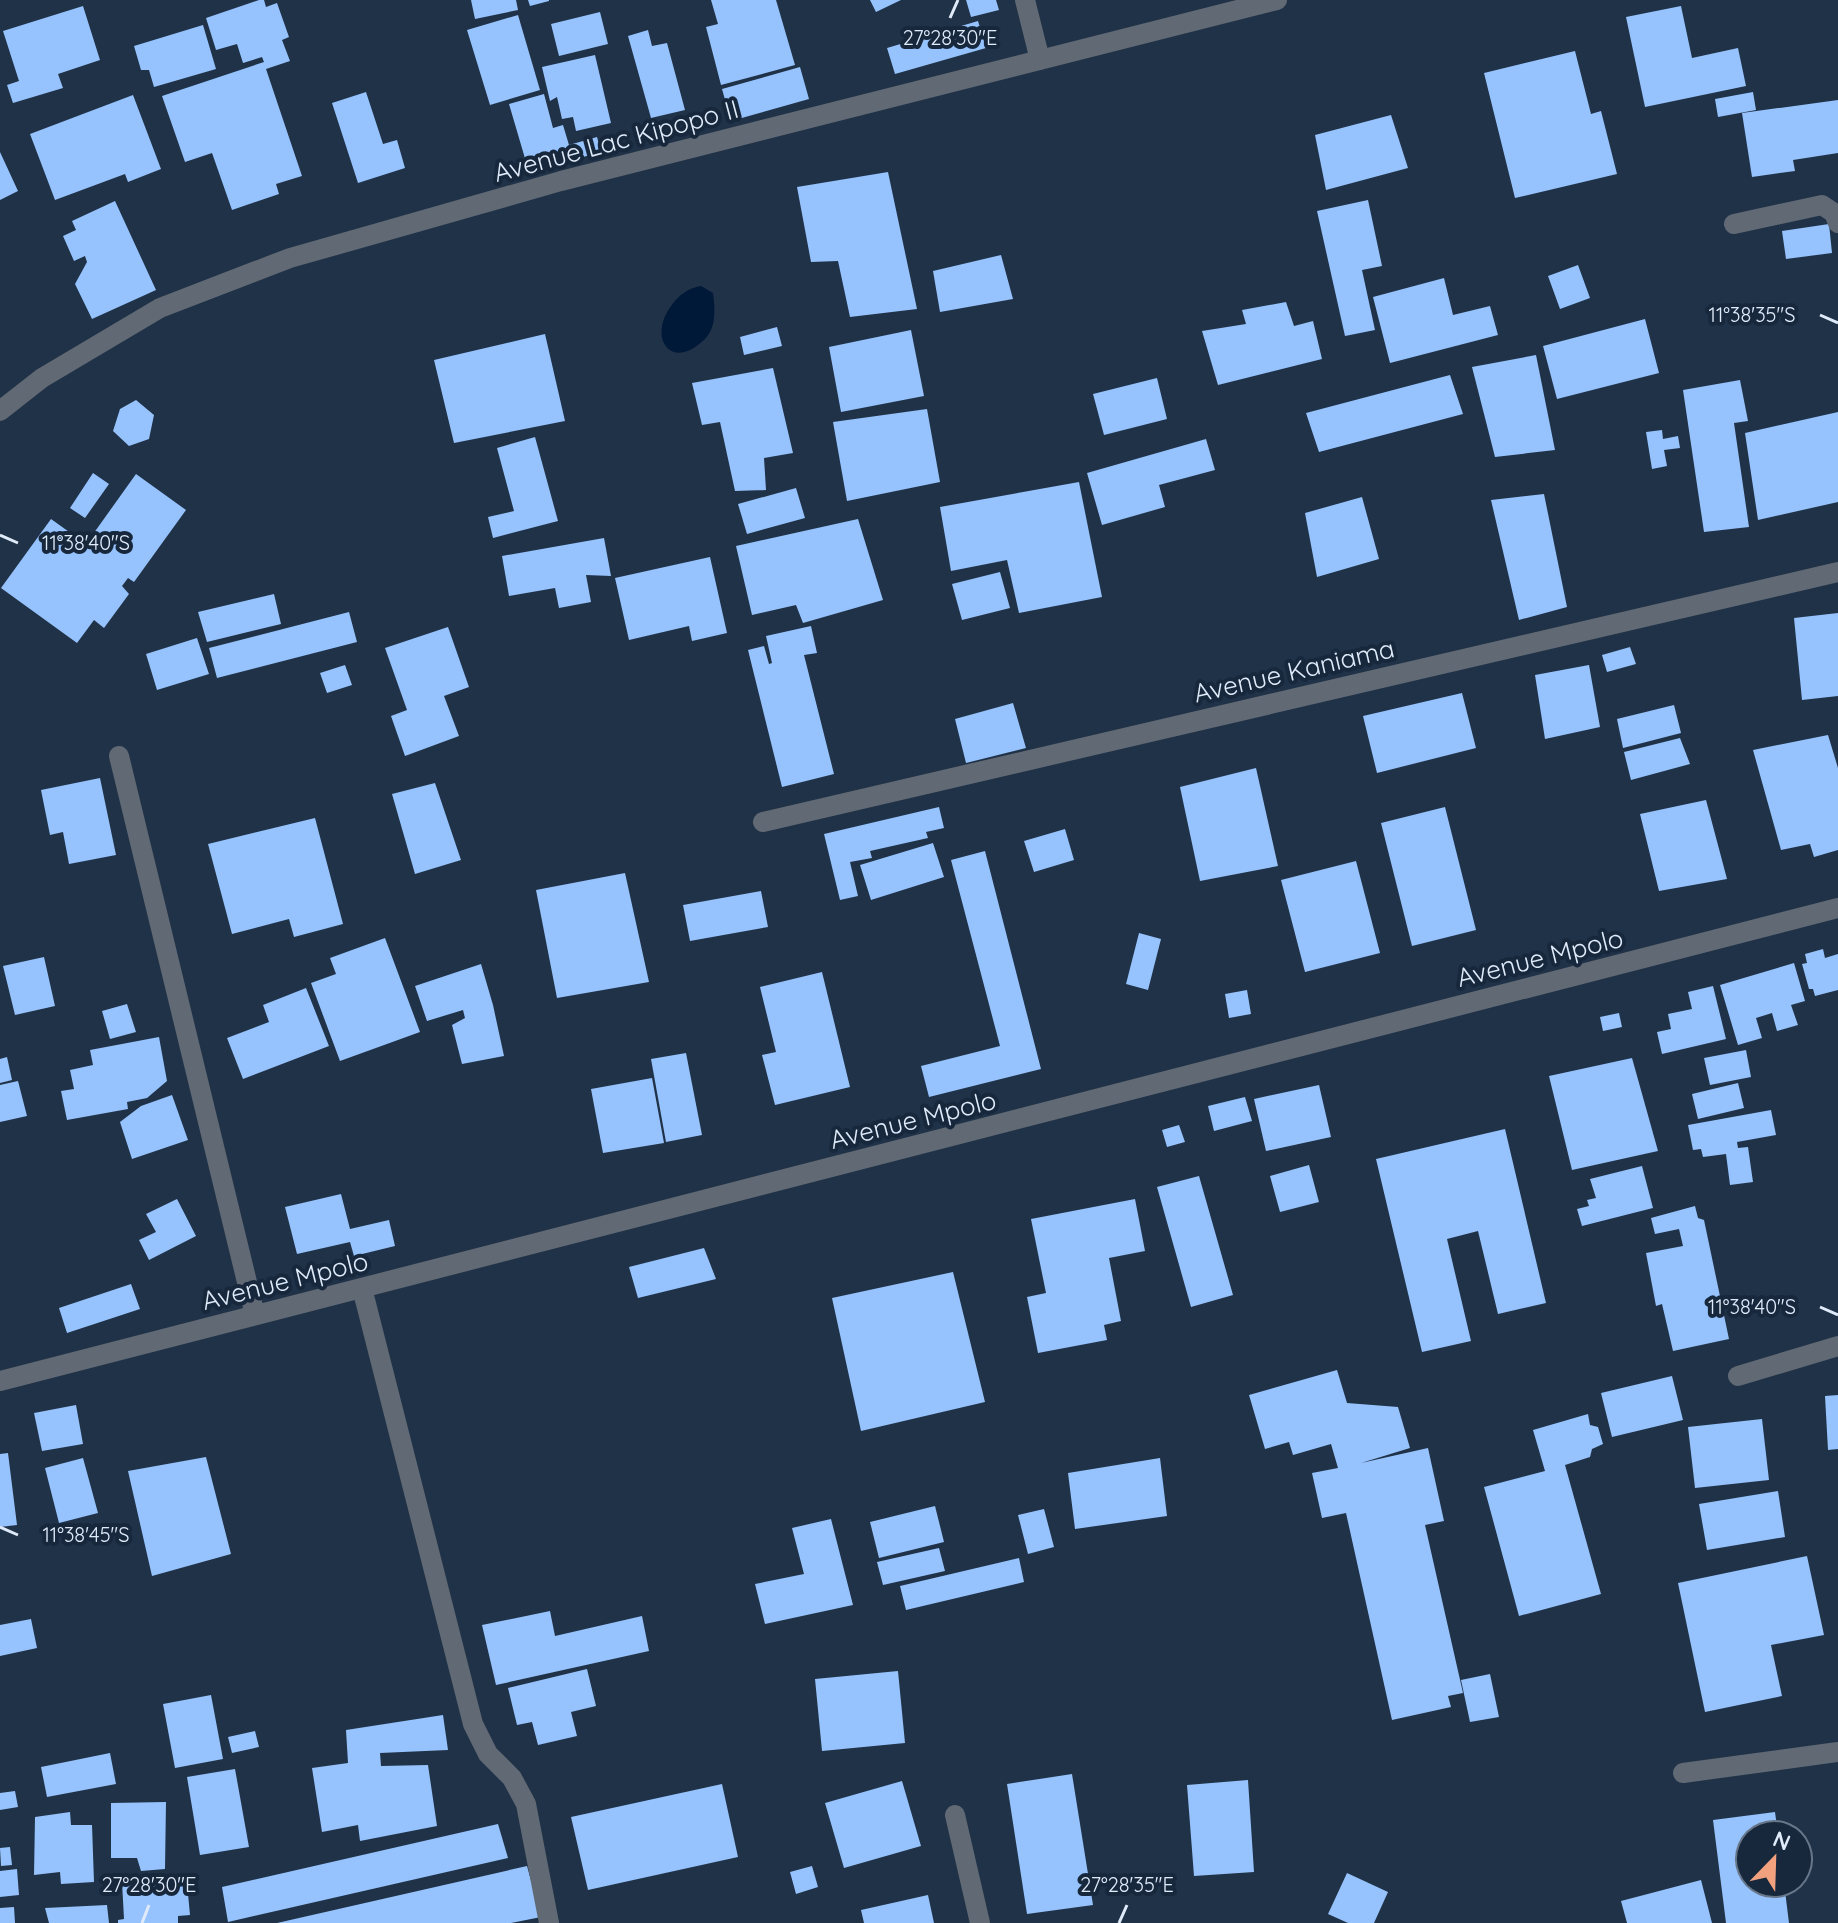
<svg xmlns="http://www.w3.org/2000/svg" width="1838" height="1923" font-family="Quicksand,sans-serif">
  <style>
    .water { fill: #001939 }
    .building { fill: #96c3fd }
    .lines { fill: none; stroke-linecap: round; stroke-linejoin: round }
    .street { stroke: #616974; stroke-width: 20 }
    .ticks { fill: none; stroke: #e0ebfa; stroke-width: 3 }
    .labels { text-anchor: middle; stroke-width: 8; stroke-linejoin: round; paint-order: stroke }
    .street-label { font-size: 26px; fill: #e0ebfa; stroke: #17283d }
    .ticks-label { font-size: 20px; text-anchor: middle; fill: #e0ebfa; stroke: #17283d; stroke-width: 8; stroke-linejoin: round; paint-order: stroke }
  </style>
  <rect width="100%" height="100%" fill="#203247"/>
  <path class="water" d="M701 286 713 293C714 301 715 310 714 318 713 327 710 334 704 340 670 372 648 337 671 306 679 295 688 288 701 286Z"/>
  <path class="building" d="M259 0H264L266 7 277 3 289 37 282 40 290 61 266 69 302 176 276 184 279 194 232 210 212 153 185 162 162 96 264 62 262 57 243 63 237 44 216 50 206 18Z
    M471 0H516L518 10 475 19Z
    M528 0H549V1L530 6Z
    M711 0H776L795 65 721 85 706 27 718 24Z
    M870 0H901L876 12Z
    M966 0H996L999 10 971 17Z
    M83 6 100 60 58 74 63 88 13 103 7 85 19 81 3 31Z
    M1681 6 1692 58 1738 48 1746 86 1645 107 1626 17Z
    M600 12 608 44 559 56 551 24Z
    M518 15 540 90 490 105 467 30Z
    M978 21 986 48 895 74 887 48Z
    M203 25 216 69 154 87 149 70H141L134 46Z
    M648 30 652 46 667 43 685 110 651 118 628 36Z
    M1575 51 1591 114 1601 111 1617 174 1515 198 1484 73Z
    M595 55 611 123 576 131 573 117 562 119 557 97 550 101 542 67Z
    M800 67 809 99 731 121 722 89Z
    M366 92 383 144 397 140 405 168 358 183 332 103Z
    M1753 92 1756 110 1718 117 1715 99Z
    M544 94 553 128 563 125 569 145 597 137 601 152 529 172 509 104Z
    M133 95 161 169 128 182 125 174 55 200 30 134Z
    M1838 100V153L1793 160 1795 171 1752 177 1742 113Z
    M1391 115 1408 168 1326 190 1315 135Z
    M0 152 18 191 0 200Z
    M888 172 917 309 850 317 838 261 811 262 797 187Z
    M1368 200 1382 266 1362 270 1375 330 1345 336 1317 211Z
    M115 201 156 290 92 319 75 284 87 262 85 256 74 261 63 236 76 230 72 221Z
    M1829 224 1832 253 1786 259 1782 231Z
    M1001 255 1013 299 940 312 933 271Z
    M1578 265 1590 298 1560 309 1548 276Z
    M1444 278 1453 315 1490 306 1498 335 1390 363 1373 297Z
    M1286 302 1294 326 1313 321 1322 359 1218 385 1202 331 1246 324 1242 310Z
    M1645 319 1659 373 1557 399 1543 346Z
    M777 327 782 346 744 355 740 337Z
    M911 330 924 396 841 412 829 347Z
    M545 334 565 421 454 443 434 360Z
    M1536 355 1555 450 1495 457 1472 367Z
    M773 368 793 453 764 458 766 490 735 491 720 422 702 425 692 383Z
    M1450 375 1463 414 1319 452 1306 413Z
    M1157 378 1167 419 1104 435 1093 394Z
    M1740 380 1748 421 1734 423 1749 527 1704 532 1683 390Z
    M136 400 154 415 149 439 129 446 113 431 120 409Z
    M927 409 940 482 847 501 833 422Z
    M1838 412V502L1758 520 1745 433Z
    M1662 430 1663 439 1678 436 1680 448 1664 450 1667 466 1652 469 1646 432Z
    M535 437 558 521 493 538 488 517 514 511 497 448Z
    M1206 439 1215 470 1159 485 1165 507 1102 525 1087 473Z
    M93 473 109 484 85 518 70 508Z
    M136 474 186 510 134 582 128 578 122 586 129 594 104 628 94 620 77 643 1 588 51 519 86 544Z
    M1079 482 1102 597 1019 613 1007 560 951 571 940 507Z
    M796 488 805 518 747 534 738 504Z
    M1544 494 1567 607 1519 620 1491 500Z
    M1362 497 1379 559 1317 577 1305 513Z
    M858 519 883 600 803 623 796 605 752 615 736 546Z
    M604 538 611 576 586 575 591 602 559 608 555 588 509 596 502 556Z
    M710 557 727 633 692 641 689 626 629 640 615 578Z
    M1000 572 1010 608 962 620 952 584Z
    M274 594 281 624 207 642 198 612Z
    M349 612 357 642 217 678 209 648Z
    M1838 613V696L1802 700 1794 618Z
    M811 626 817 653 804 655 834 774 782 787 748 650 764 646 769 664 772 663 766 636Z
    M448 627 469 687 444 696 459 736 405 756 391 716 407 710 385 648Z
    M197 638 209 674 157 690 146 654Z
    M1630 647 1636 664 1607 672 1602 655Z
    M345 665 352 685 327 693 320 673Z
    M1589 665 1600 727 1545 739 1535 675Z
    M1462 693 1476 748 1377 773 1363 716Z
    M1013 703 1026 748 966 763 955 719Z
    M1674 705 1681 733 1623 748 1617 719Z
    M1828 735 1838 768V850L1814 857 1810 844 1781 850 1753 750Z
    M1680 738 1690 764 1631 780 1624 752Z
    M1256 768 1278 866 1200 881 1180 787Z
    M100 778 116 855 69 864 63 832 50 835 41 790Z
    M435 783 461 860 415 874 392 794Z
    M1706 800 1727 879 1659 891 1640 814Z
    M939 807 944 828 926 832 928 838 870 851 872 858 850 862 858 896 840 900 824 834Z
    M1445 807 1476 930 1412 946 1381 823Z
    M315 818 343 924 294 937 289 919 232 934 208 844Z
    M1065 829 1074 860 1034 872 1024 841Z
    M933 843 944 877 871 900 860 865Z
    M985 851 1041 1069 929 1097 921 1066 1000 1046 951 860Z
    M1356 861 1380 953 1305 972 1281 880Z
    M625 873 649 982 557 998 536 890Z
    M761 891 768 927 690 941 683 905Z
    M1139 933 1161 939 1148 990 1126 984Z
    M385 938 420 1032 340 1061 311 983 336 974 330 958Z
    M1823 949 1825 958 1838 954V990L1815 996 1813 989H1809L1802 964 1807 963 1805 954Z
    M44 957 55 1006 15 1015 3 966Z
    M1794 963 1805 1001 1791 1005 1798 1025 1777 1031 1772 1013 1756 1018 1762 1038 1738 1045 1720 985Z
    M481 964 493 1005 504 1056 462 1064 452 1025 465 1018 463 1010 427 1021 415 986Z
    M822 972 850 1087 775 1105 762 1055 776 1052 760 987Z
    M1713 986 1726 1039 1662 1054 1657 1032 1671 1029 1668 1014 1692 1009 1688 992Z
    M306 988 329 1046 243 1079 227 1038 269 1022 263 1005Z
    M1247 990 1251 1014 1229 1018 1225 994Z
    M127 1004 136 1032 110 1039 102 1011Z
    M1619 1013 1622 1027 1603 1031 1600 1017Z
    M159 1037 167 1081 147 1098 127 1102 128 1109 67 1120 61 1091 74 1089 70 1070 93 1065 90 1050Z
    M1746 1050 1751 1077 1710 1085 1704 1058Z
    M686 1053 702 1135 666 1142 651 1059Z
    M7 1057 12 1080 0 1083V1059Z
    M1632 1058 1658 1151 1572 1170 1549 1076Z
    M652 1078 664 1143 603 1153 591 1089Z
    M18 1081 27 1116 0 1122V1085Z
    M1738 1083 1744 1108 1698 1119 1692 1094Z
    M1319 1085 1331 1137 1266 1151 1254 1099Z
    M172 1095 188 1140 132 1159 120 1122 141 1106Z
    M1245 1097 1252 1121 1214 1131 1208 1106Z
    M1771 1110 1776 1135 1737 1142 1738 1148 1748 1147 1753 1182 1730 1185 1726 1154 1703 1157 1701 1149 1693 1150 1688 1125Z
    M1179 1125 1185 1142 1167 1147 1162 1130Z
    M1505 1129 1546 1303 1498 1314 1478 1231 1447 1239 1471 1341 1422 1352 1376 1159Z
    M1309 1165 1319 1202 1280 1212 1270 1176Z
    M1642 1166 1653 1208 1582 1226 1577 1209 1589 1206 1587 1200 1596 1198 1590 1179Z
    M1199 1176 1233 1295 1191 1307 1157 1187Z
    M341 1194 350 1229 389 1220 395 1246 354 1256 350 1242 297 1254 285 1207Z
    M177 1199 196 1236 149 1260 139 1240 156 1232 146 1214Z
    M1135 1199 1145 1251 1109 1258 1121 1321 1104 1325 1107 1340 1038 1353 1027 1297 1046 1293 1031 1219Z
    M1695 1206 1698 1218 1704 1220 1729 1339 1673 1351 1662 1304 1656 1306 1646 1253 1683 1246 1679 1229 1655 1234 1651 1218Z
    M704 1248 716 1279 638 1298 629 1267Z
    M953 1272 985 1402 861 1431 832 1298Z
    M131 1284 140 1309 67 1333 59 1308Z
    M1337 1370 1347 1403 1398 1407 1410 1448 1361 1463 1428 1448 1444 1521 1425 1525 1463 1693 1448 1696 1451 1707 1392 1720 1346 1513 1322 1518 1312 1473 1338 1468 1331 1444 1293 1455 1289 1442 1265 1449 1249 1395Z
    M1672 1376 1683 1420 1612 1437 1601 1393Z
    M1838 1395V1449L1828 1450 1825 1396Z
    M76 1405 83 1444 42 1451 34 1413Z
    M1588 1414 1590 1425 1598 1427 1603 1444 1592 1449 1590 1457 1565 1465 1601 1594 1519 1616 1484 1487 1545 1471 1533 1430Z
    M1762 1419 1769 1480 1695 1488 1688 1427Z
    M8 1453 17 1525 0 1527V1454Z
    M206 1457 231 1554 152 1576 128 1471Z
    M83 1458 98 1513 59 1523 45 1468Z
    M1160 1458 1167 1516 1075 1529 1068 1473Z
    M1778 1491 1785 1537 1707 1550 1699 1504Z
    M935 1506 944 1542 879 1558 870 1522Z
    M1044 1509 1054 1547 1028 1554 1018 1515Z
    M831 1519 853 1605 765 1624 755 1584 804 1574 792 1528Z
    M939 1548 945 1571 883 1585 877 1562Z
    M1807 1556 1824 1635 1771 1645 1782 1696 1705 1712 1678 1583Z
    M1019 1558 1024 1582 906 1610 900 1586Z
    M550 1611 555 1636 642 1616 649 1651 496 1685 482 1625Z
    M31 1619 37 1648 0 1656V1625Z
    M587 1669 596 1706 571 1712 577 1736 538 1745 532 1722 517 1725 508 1688Z
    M898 1671 905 1743 822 1751 815 1679Z
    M1490 1674 1499 1717 1470 1722 1461 1680Z
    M211 1695 223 1759 175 1768 163 1704Z
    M443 1715 448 1750 380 1753 381 1766 428 1765 437 1826 360 1841 358 1825 322 1832 312 1768 348 1763 346 1730Z
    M255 1731 259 1747 232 1753 228 1737Z
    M110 1753 116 1784 47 1797 41 1767Z
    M235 1769 249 1847 200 1855 187 1777Z
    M1072 1774 1093 1905 1027 1914 1007 1784Z
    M1248 1780 1254 1872 1194 1876 1187 1785Z
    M902 1781 921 1846 844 1868 825 1803Z
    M722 1784 738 1857 588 1890 571 1817Z
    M15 1791 18 1807 0 1810V1793Z
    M166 1802 165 1869 141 1871 137 1858H111V1803Z
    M70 1812 71 1825H92L94 1882 61 1884 60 1872 34 1875 35 1817Z
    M1775 1812 1778 1835H1750V1883H1784L1789 1923H1726L1713 1820Z
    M498 1824 508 1858 228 1922 222 1887Z
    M10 1847 12 1865 1 1866 0 1848Z
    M527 1866 541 1917 511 1923H277Z
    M812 1866 818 1887 796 1894 790 1872Z
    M17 1869 19 1895 0 1897V1871Z
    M1347 1873 1388 1892 1374 1923H1348L1328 1914Z
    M1701 1880 1712 1923H1627L1621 1901Z
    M122 1882 187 1883 190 1915 178 1916V1923H118V1920L124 1919Z
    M928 1895 934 1923H864L861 1910Z
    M107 1905 109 1923H49L45 1908Z
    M14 1907 15 1923H0V1908Z"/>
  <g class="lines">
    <path class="street" d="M1025 0 1040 60
      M1734 224 1822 205 1834 213 1838 223
      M0 411 42 378 160 308 290 258 561 181 1277 0
      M119 756 255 1315
      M763 822 1838 572
      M362 1288 473 1724 488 1754 512 1778 526 1804 549 1923
      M1738 1376 1838 1346
      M0 1381 1838 908
      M1683 1773 1838 1752
      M955 1815 980 1923"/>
  </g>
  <path class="ticks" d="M950 18 958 0M1820 315 1838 323M0 535 18 543M1820 1307 1838 1315M0 1527 18 1535M142 1923 149 1905M1119 1923 1127 1905"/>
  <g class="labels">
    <g class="street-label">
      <text transform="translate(616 141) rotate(-15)" y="9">Avenue Lac Kipopo II</text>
      <text transform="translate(1294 671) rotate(-13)" y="9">Avenue Kaniama</text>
      <text transform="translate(1540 958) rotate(-14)" y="9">Avenue Mpolo</text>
      <text transform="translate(913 1120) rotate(-14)" y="9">Avenue Mpolo</text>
      <text transform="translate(285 1281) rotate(-14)" y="9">Avenue Mpolo</text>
    </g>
  </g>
  <g class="ticks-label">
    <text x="950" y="45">27°28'30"E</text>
    <text x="1752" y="322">11°38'35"S</text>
    <text x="86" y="550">11°38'40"S</text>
    <text x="1752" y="1314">11°38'40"S</text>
    <text x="86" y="1542">11°38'45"S</text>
    <text x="149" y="1892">27°28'30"E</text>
    <text x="1127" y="1892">27°28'35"E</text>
  </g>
  <g transform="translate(1774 1859) rotate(23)"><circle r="38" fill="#17283d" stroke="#677689" stroke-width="2"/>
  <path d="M0-6L14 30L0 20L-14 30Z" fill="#f1a17d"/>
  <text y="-12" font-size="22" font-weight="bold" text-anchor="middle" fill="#e0ebfa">N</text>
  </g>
</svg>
